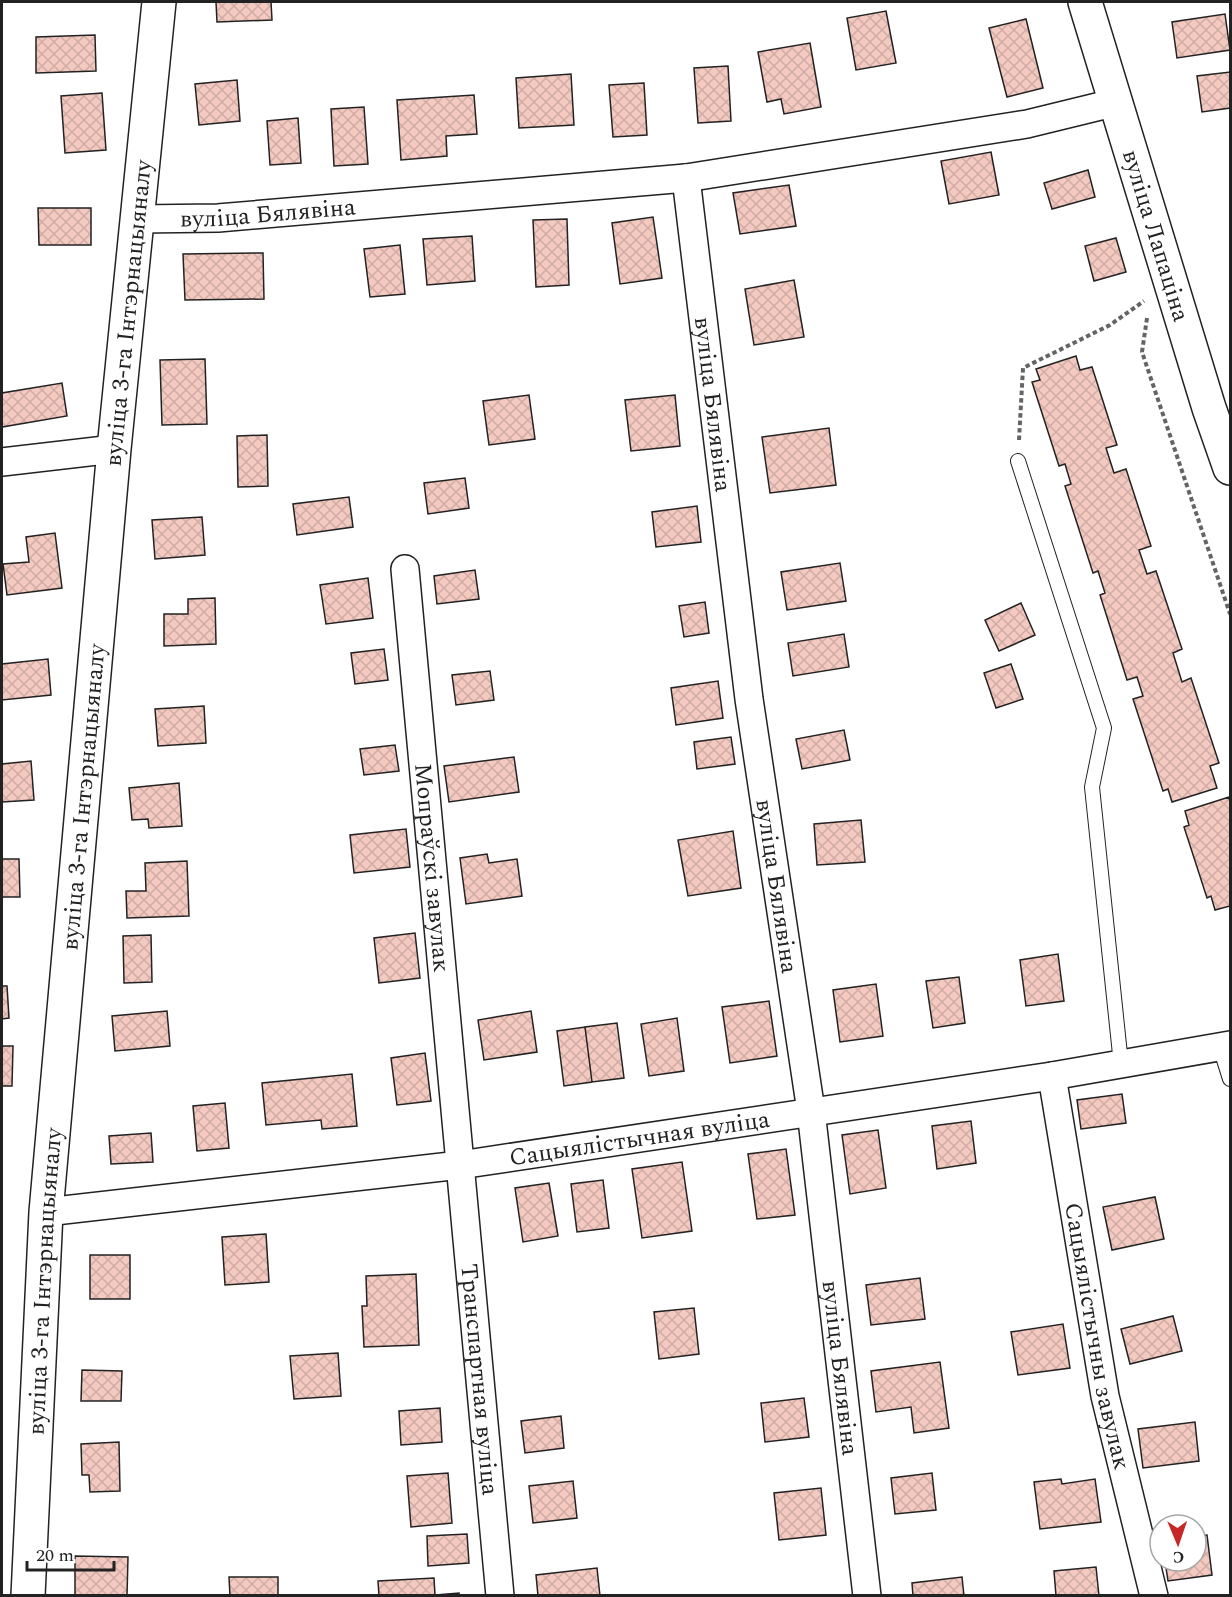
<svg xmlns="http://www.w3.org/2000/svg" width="1232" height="1597" font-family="Spectral,serif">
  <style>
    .building { fill: url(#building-cross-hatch); stroke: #222; stroke-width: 1.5 }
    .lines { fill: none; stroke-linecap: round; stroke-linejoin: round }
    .service-casing { stroke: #222; stroke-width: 16 }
    .minor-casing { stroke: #222; stroke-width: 30 }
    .primary-casing { stroke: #222; stroke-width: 36 }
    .path { stroke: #646464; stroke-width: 4; stroke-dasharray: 4.5 3; stroke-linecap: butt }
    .service { stroke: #fff; stroke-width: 14 }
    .minor { stroke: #fff; stroke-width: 27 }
    .primary { stroke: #fff; stroke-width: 33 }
    .labels { text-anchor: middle; stroke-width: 4.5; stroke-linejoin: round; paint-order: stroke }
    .street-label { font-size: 24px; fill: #222; stroke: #fff }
  </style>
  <defs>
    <pattern id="building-cross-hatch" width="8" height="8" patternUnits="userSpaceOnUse" patternTransform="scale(1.5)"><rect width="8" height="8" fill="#f3c9c0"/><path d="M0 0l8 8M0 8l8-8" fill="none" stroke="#d0aca5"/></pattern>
  </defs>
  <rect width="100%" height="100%" fill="#fff"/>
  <path class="building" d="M216 2H271L272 20 217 22Z
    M886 11 896 63 856 70 847 18Z
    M1225 14 1230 50 1177 58 1172 22Z
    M1026 19 1043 88 1007 97 989 28Z
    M95 35 96 71 36 73V37Z
    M810 43 821 107 784 114 781 99 767 102 758 52Z
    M728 66 731 121 698 123 694 68Z
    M1230 72V108L1202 112 1197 76Z
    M571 74 574 125 519 128 516 78Z
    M237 80 240 121 199 125 195 84Z
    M644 83 647 135 613 137 609 85Z
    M102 93 106 150 65 153 61 96Z
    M474 95 477 134 446 136 447 156 401 160 397 100Z
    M364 107 368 164 334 166 331 109Z
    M298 118 301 163 270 165 267 121Z
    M991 152 999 195 949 204 941 161Z
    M1088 170 1095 197 1052 209 1044 183Z
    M789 185 796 226 740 234 733 193Z
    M38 208H91V245H39Z
    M653 217 662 278 620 284 612 223Z
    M567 219 569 285 536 287 533 220Z
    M472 236 475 281 427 285 423 239Z
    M1116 238 1126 272 1094 281 1085 246Z
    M400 245 405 294 370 297 364 249Z
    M263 253 264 299 185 300 183 254Z
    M794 280 804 337 754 345 745 289Z
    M1076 356 1080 370 1092 367 1117 445 1106 448 1114 473 1126 469 1151 546 1139 550 1147 574 1156 571 1182 649 1173 653 1182 682 1191 678 1219 763 1210 766 1217 788 1172 802 1168 789 1163 791 1133 699 1143 696 1137 677 1127 680 1100 595 1105 593 1098 571 1093 573 1065 486 1071 484 1065 464 1059 466 1032 382 1040 380 1036 369Z
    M205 359 207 424 162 425 160 360Z
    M62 383 67 416 2 427V393Z
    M529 395 535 439 489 445 483 401Z
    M675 395 680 446 631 451 625 400Z
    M829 428 836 485 770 493 762 437Z
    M267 435 268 486 238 487 237 436Z
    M465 478 469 508 428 514 424 483Z
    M349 497 353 527 297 535 293 504Z
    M697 506 701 542 656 547 652 512Z
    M202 517 205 555 155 559 152 520Z
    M55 533 62 588 7 595 3 564 29 562 26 537Z
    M840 563 846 601 787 610 781 572Z
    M475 570 479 599 437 604 434 576Z
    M368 578 373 618 326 624 320 585Z
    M215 598 216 644 164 646V614H188V599Z
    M705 602 709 633 684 637 679 606Z
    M1021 603 1035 635 999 651 985 620Z
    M844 634 849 667 793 676 788 643Z
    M384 649 388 680 355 684 351 653Z
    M48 659 51 695 2 700V664Z
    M1011 664 1023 699 996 708 984 673Z
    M490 671 494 700 456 705 452 675Z
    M718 681 723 718 676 725 671 688Z
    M204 706 206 743 158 746 155 709Z
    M844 730 850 760 802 769 796 739Z
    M731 737 735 764 697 769 694 742Z
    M395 745 399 771 364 775 360 749Z
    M514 757 519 792 449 802 444 766Z
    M31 761 34 800 2 802V764Z
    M179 783 182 826 149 828 148 819 132 820 129 788Z
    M1229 797 1230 803V906L1215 910 1211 896 1207 898 1184 827 1189 825 1185 811Z
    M861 820 865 862 817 865 814 824Z
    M406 829 410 867 354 873 350 835Z
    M733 831 741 888 688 896 678 840Z
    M487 854 489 863 517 859 522 896 466 904 460 858Z
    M2 859H19L20 897H2Z
    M187 861 189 916 127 918 126 891H146L145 863Z
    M415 933 420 978 379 983 374 938Z
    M151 935 152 982 124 983 123 936Z
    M1058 954 1064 1001 1026 1006 1020 960Z
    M959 977 965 1023 933 1028 926 981Z
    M876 984 883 1036 840 1042 833 990Z
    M2 986H7L9 1018 2 1019Z
    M769 1001 777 1056 730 1063 722 1007Z
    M167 1011 170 1046 115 1051 112 1016Z
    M531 1011 537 1052 484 1060 478 1020Z
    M677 1018 684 1071 649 1076 641 1024Z
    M617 1023 624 1078 592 1082 585 1027Z
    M585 1027 592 1082 564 1086 557 1031Z
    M2 1046H13L12 1086H2Z
    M425 1053 431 1101 397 1105 391 1058Z
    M352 1074 357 1126 322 1129 321 1120 266 1125 262 1083Z
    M1122 1094 1126 1123 1081 1129 1077 1100Z
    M225 1103 229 1148 197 1151 193 1106Z
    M971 1121 976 1163 937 1169 932 1126Z
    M878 1130 886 1188 850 1194 842 1135Z
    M151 1133 153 1162 111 1164 109 1136Z
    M786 1149 795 1215 757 1219 748 1154Z
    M682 1162 692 1231 642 1238 632 1169Z
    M603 1180 609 1228 577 1232 571 1184Z
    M549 1183 558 1236 523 1242 515 1188Z
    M1155 1197 1164 1239 1112 1250 1103 1207Z
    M266 1234 269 1282 225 1285 222 1237Z
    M90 1255H130V1299H90Z
    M416 1274 419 1345 364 1347 362 1306H367L366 1276Z
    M920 1278 925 1319 871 1325 866 1285Z
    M694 1308 699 1354 659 1359 654 1312Z
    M1173 1316 1182 1351 1130 1364 1121 1329Z
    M1063 1324 1070 1368 1018 1375 1011 1332Z
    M338 1353 341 1396 294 1399 290 1356Z
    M940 1362 949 1428 914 1433 911 1407 876 1412 871 1371Z
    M82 1370 122 1371 121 1401H81Z
    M804 1398 809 1437 765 1442 761 1403Z
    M440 1408 442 1442 401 1445 399 1411Z
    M561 1416 564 1448 525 1453 521 1421Z
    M1195 1422 1199 1461 1143 1468 1138 1429Z
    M119 1442 120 1491 90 1492 89 1475H82L81 1444Z
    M448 1473 452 1523 411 1527 407 1476Z
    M932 1473 936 1510 895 1514 891 1478Z
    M1061 1479 1062 1484 1095 1479 1101 1522 1040 1529 1034 1482Z
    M573 1481 577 1518 533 1523 529 1486Z
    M821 1488 826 1535 779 1540 774 1493Z
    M467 1534 469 1563 428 1566 427 1536Z
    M1207 1535 1212 1575 1168 1581 1165 1561H1196V1536Z
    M75 1556 128 1557 127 1596H75Z
    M1096 1567 1099 1596H1056L1054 1571Z
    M597 1568 600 1596H538L536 1575Z
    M229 1577H278V1596H230Z
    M962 1577 964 1596H913L912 1583Z
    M434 1578 435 1595 459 1593V1596H379L378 1581Z"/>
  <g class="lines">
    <g class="service-casing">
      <path id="service" d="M1018 461 1104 728 1092 787 1121 1064
        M1220 1047 1230 1079"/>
    </g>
    <g class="minor-casing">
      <g id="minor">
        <path id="s1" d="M686 178 749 699 811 1111 867 1596"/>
        <path id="s2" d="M138 219 218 218 686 178 1027 124 1117 102"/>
        <path d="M2 462 114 449"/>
        <path id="s3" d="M405 569 500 1596"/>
        <path id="s4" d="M1052 1076 1105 1396 1154 1596"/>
        <path id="s5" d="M46 1212 460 1165 1052 1076 1230 1045"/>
      </g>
    </g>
    <g class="primary-casing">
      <g id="primary">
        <path id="s6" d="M1085 2 1209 408 1230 468"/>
        <path id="s7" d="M28 1596 46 1212 114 449 159 2"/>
      </g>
    </g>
    <path class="path" d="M1147 318 1142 352 1230 614
      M1019 440 1023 368 1110 325 1144 301"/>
    <use href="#service" class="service"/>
    <use href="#minor" class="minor"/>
    <use href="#primary" class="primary"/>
  </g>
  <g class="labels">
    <g class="street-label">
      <text dy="8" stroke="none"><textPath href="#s2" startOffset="130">вуліца Бялявіна</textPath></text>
      <text dy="8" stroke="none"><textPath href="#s6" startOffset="244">вуліца Лапаціна</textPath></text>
      <text dy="8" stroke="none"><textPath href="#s7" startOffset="1287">вуліца 3-га Інтэрнацыяналу</textPath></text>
      <text dy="8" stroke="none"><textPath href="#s1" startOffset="228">вуліца Бялявіна</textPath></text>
      <text dy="8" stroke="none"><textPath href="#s7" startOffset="801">вуліца 3-га Інтэрнацыяналу</textPath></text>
      <text dy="8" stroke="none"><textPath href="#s3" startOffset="300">Мопраўскі завулак</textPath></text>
      <text dy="8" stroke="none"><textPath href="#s1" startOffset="714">вуліца Бялявіна</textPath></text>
      <text dy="8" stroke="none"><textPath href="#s5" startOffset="598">Сацыялістычная вуліца</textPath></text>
      <text dy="8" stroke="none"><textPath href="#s7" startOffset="315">вуліца 3-га Інтэрнацыяналу</textPath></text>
      <text dy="8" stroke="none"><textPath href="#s4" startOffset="264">Сацыялістычны завулак</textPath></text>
      <text dy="8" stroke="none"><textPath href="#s1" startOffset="1200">вуліца Бялявіна</textPath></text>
      <text dy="8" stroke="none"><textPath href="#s3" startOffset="814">Транспартная вуліца</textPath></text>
    </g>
  </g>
  <rect width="1232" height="1597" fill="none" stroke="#222222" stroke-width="6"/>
  <g transform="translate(1178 1543) rotate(178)"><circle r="28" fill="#ffffff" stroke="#a7a7a7" stroke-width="1.5"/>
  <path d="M0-4.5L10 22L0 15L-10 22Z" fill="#c62828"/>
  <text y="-9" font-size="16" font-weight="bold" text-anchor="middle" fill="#222222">С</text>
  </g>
  <path d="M27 1561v9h87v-9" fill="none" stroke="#222222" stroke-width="3"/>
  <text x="36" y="1561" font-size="18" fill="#222222" stroke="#ffffff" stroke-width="4.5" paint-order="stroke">20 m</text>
</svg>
